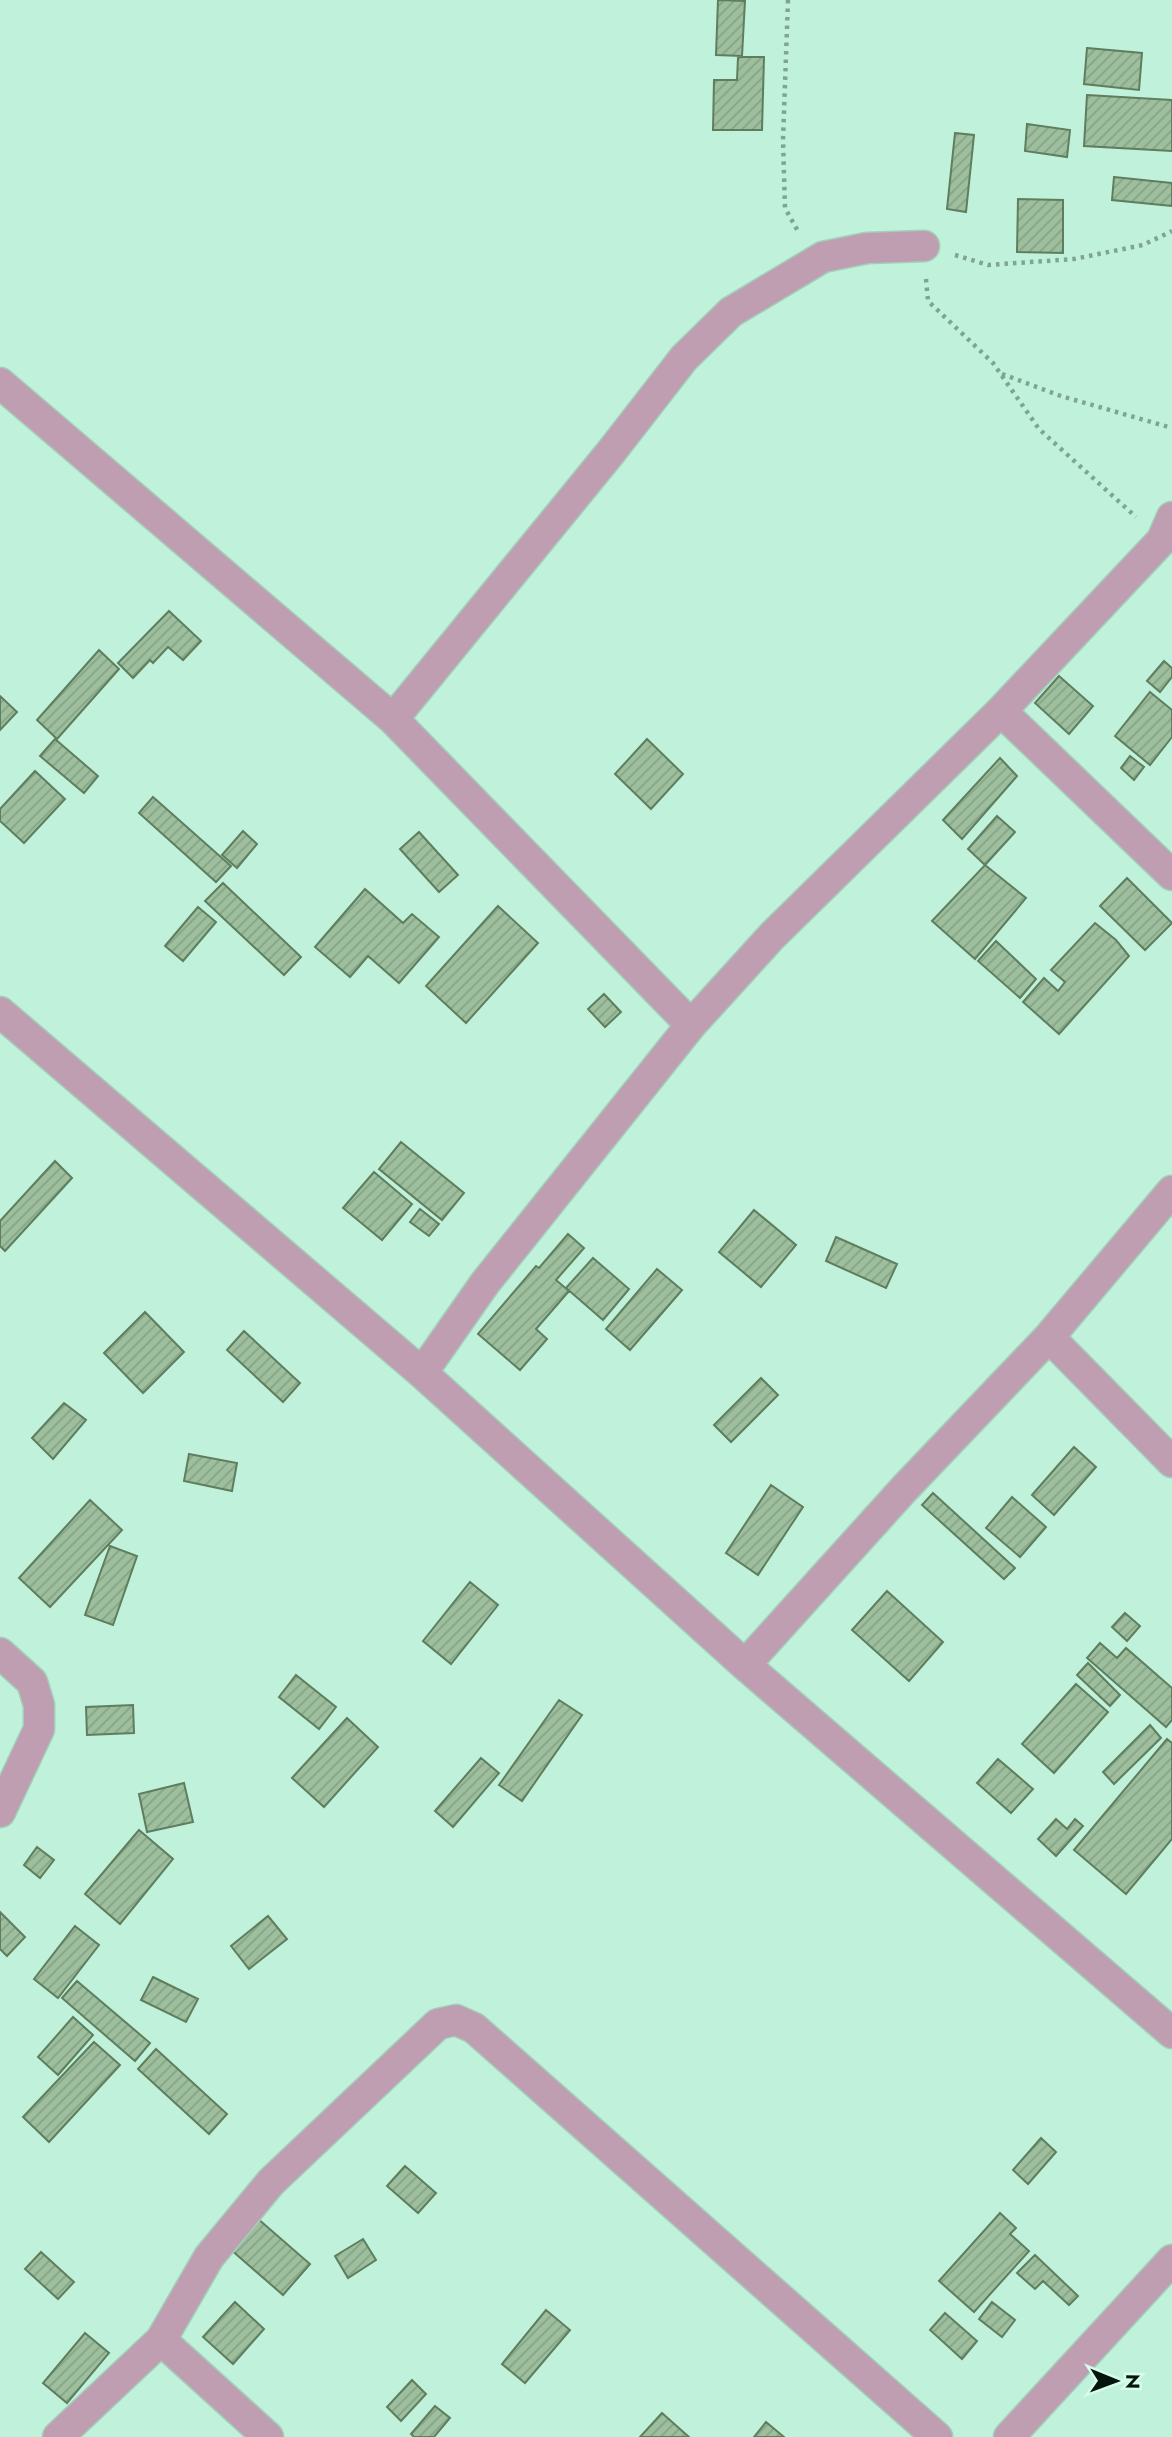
<svg xmlns="http://www.w3.org/2000/svg" width="1172" height="2437" font-family="Jost,sans-serif">
  <style>
    .building { fill: url(#building-hatch); stroke: #5e7e5e; stroke-width: 2 }
    .lines { fill: none; stroke-linecap: round; stroke-linejoin: round }
    .street-casing { stroke: #a2cfba; stroke-width: 33 }
    .path { stroke: #7ea593; stroke-width: 4.5; stroke-dasharray: 3.5 5; stroke-linecap: butt }
    .street { stroke: #c09eb1; stroke-width: 30 }
  </style>
  <defs>
    <pattern id="building-hatch" width="6" height="6" patternUnits="userSpaceOnUse" patternTransform="scale(1.75)"><rect width="6" height="6" fill="#9dbf9d"/><path d="M-1 1l2-2M0 6l6-6M5 7l2-2" fill="none" stroke="#86a386"/></pattern>
  </defs>
  <rect width="100%" height="100%" fill="#c0f2db"/>
  <path class="building" d="M718 0 745 1 742 56 716 55Z
    M1087 48 1142 53 1139 90 1084 84Z
    M738 57H764L762 130H713L714 80H737Z
    M1087 95 1172 100V151L1084 146Z
    M1027 124 1070 130 1067 157 1025 151Z
    M955 133 974 135 966 212 947 209Z
    M1114 177 1172 183V206L1112 200Z
    M1018 199 1063 200V253L1017 252Z
    M169 611 201 641 183 660 168 647 153 663 150 660 133 678 118 663Z
    M99 650 119 669 57 739 37 720Z
    M1164 661 1172 668V677L1160 692 1147 681Z
    M1059 676 1093 706 1069 734 1035 703Z
    M1150 692 1172 710V737L1150 765 1115 736Z
    M0 696 17 712 0 730Z
    M55 739 98 776 84 793 40 756Z
    M647 739 683 774 651 809 615 774Z
    M1130 756 1144 767 1134 780 1121 768Z
    M1000 758 1017 776 962 839 943 820Z
    M35 771 65 799 24 843 0 821V809Z
    M153 797 231 866 216 882 139 813Z
    M997 816 1015 832 985 865 968 849Z
    M243 831 257 844 237 868 222 855Z
    M419 832 458 875 439 892 400 849Z
    M985 865 1026 898 975 959 932 921Z
    M1127 878 1172 923 1145 950 1100 906Z
    M223 883 301 957 284 975 205 901Z
    M365 889 403 923 412 914 439 937 399 983 368 956 350 977 315 947Z
    M498 906 538 943 466 1023 426 986Z
    M198 907 216 922 183 961 165 946Z
    M1095 923 1116 940 1129 956 1059 1034 1023 1002 1044 978 1058 991 1065 982 1051 970Z
    M996 941 1036 979 1020 998 978 961Z
    M604 994 621 1012 605 1027 588 1009Z
    M401 1142 464 1193 442 1220 379 1169Z
    M55 1161 72 1178 5 1251 0 1246V1221Z
    M374 1172 412 1204 382 1240 343 1208Z
    M420 1209 439 1224 429 1236 410 1222Z
    M754 1210 796 1245 761 1287 719 1252Z
    M568 1234 584 1248 556 1280 569 1291 536 1329 547 1339 520 1370 478 1334 536 1266 539 1268Z
    M836 1237 897 1264 886 1288 826 1261Z
    M593 1258 629 1289 603 1320 566 1288Z
    M657 1269 682 1290 630 1350 606 1329Z
    M145 1312 184 1352 143 1393 104 1353Z
    M244 1331 300 1383 283 1402 227 1350Z
    M761 1378 778 1395 731 1442 714 1425Z
    M64 1403 86 1420 53 1459 32 1438Z
    M1074 1447 1096 1467 1054 1515 1032 1495Z
    M189 1454 237 1463 232 1491 184 1481Z
    M771 1485 803 1507 758 1575 726 1553Z
    M933 1493 1015 1568 1004 1579 922 1505Z
    M1012 1497 1046 1527 1020 1557 986 1528Z
    M90 1500 122 1530 50 1607 19 1578Z
    M110 1546 137 1556 113 1625 85 1615Z
    M470 1582 498 1605 451 1664 423 1641Z
    M887 1591 943 1642 909 1681 852 1630Z
    M1125 1613 1140 1626 1127 1641 1112 1627Z
    M1100 1643 1117 1658 1126 1648 1172 1688V1720L1166 1727 1087 1658Z
    M1088 1663 1120 1695 1110 1706 1077 1675Z
    M296 1675 336 1707 319 1729 279 1697Z
    M1076 1684 1108 1712 1054 1773 1022 1744Z
    M559 1700 582 1715 522 1801 499 1785Z
    M133 1705 134 1733 87 1735 86 1707Z
    M347 1718 378 1747 324 1807 292 1778Z
    M1150 1725 1161 1738 1114 1784 1103 1772Z
    M1167 1739 1172 1743V1839L1126 1894 1074 1850Z
    M481 1758 499 1773 453 1827 435 1811Z
    M998 1759 1033 1789 1011 1813 977 1783Z
    M184 1783 193 1822 147 1832 139 1794Z
    M1056 1819 1067 1829 1075 1819 1083 1826 1056 1856 1038 1839Z
    M139 1830 173 1859 120 1924 85 1894Z
    M37 1847 54 1860 40 1878 24 1865Z
    M0 1912 25 1937 7 1956 0 1949Z
    M268 1916 287 1939 249 1969 231 1946Z
    M75 1926 99 1945 58 1998 34 1979Z
    M153 1977 198 1999 186 2022 141 2000Z
    M77 1981 150 2043 135 2061 62 1998Z
    M73 2017 93 2035 58 2075 38 2057Z
    M94 2042 120 2065 49 2142 23 2117Z
    M156 2049 227 2114 209 2134 138 2069Z
    M1041 2138 1056 2152 1028 2184 1013 2170Z
    M405 2166 436 2193 418 2213 387 2186Z
    M1000 2213 1016 2228 1010 2234 1029 2251 974 2312 939 2281Z
    M257 2218 310 2264 283 2295 230 2249Z
    M363 2239 376 2260 348 2278 335 2256Z
    M41 2252 74 2282 58 2299 25 2269Z
    M1035 2255 1078 2296 1069 2305 1043 2281 1035 2289 1017 2273Z
    M235 2302 264 2329 233 2364 203 2337Z
    M992 2302 1015 2320 1002 2337 979 2319Z
    M546 2310 570 2330 525 2383 502 2364Z
    M945 2313 977 2341 962 2359 930 2330Z
    M85 2333 109 2353 67 2403 43 2383Z
    M412 2380 426 2394 401 2421 387 2407Z
    M435 2406 450 2418 434 2437H414L411 2434Z
    M662 2413 689 2437H640Z
    M766 2422 784 2437H754Z"/>
  <g class="lines">
    <g class="street-casing">
      <path id="street" d="M0 383 393 719 691 1025
        M1001 711 1172 875
        M393 719 611 452 684 358 731 312 823 257 867 248 924 246
        M0 1012 422 1373 745 1665 1172 2033
        M1049 1337 1172 1462
        M422 1373 485 1283 691 1025 772 936 1001 711 1162 540 1172 517
        M0 1653 32 1682 39 1705V1729L0 1812
        M745 1665 904 1489 1049 1337 1172 1191
        M161 2340 268 2437
        M58 2437 161 2340 209 2257 271 2182 438 2024 456 2020 474 2028 937 2437
        M1009 2437 1172 2260"/>
    </g>
    <path class="path" d="M788 0 783 140 785 208 799 233
      M955 255 988 265 1074 259 1143 245 1172 231
      M926 279 928 301 993 363 1039 429 1136 517
      M1002 374 1061 396 1172 428"/>
    <use href="#street" class="street"/>
  </g>
  <g transform="translate(1116 2381) rotate(91)" stroke="#d5fdea" stroke-width="5" paint-order="stroke">
  <path d="M0-5L12 26L0 18L-12 26Z" fill="#03150d"/>
  <text y="-10" font-size="19" font-weight="bold" text-anchor="middle" fill="#03150d">N</text>
  </g>
</svg>
